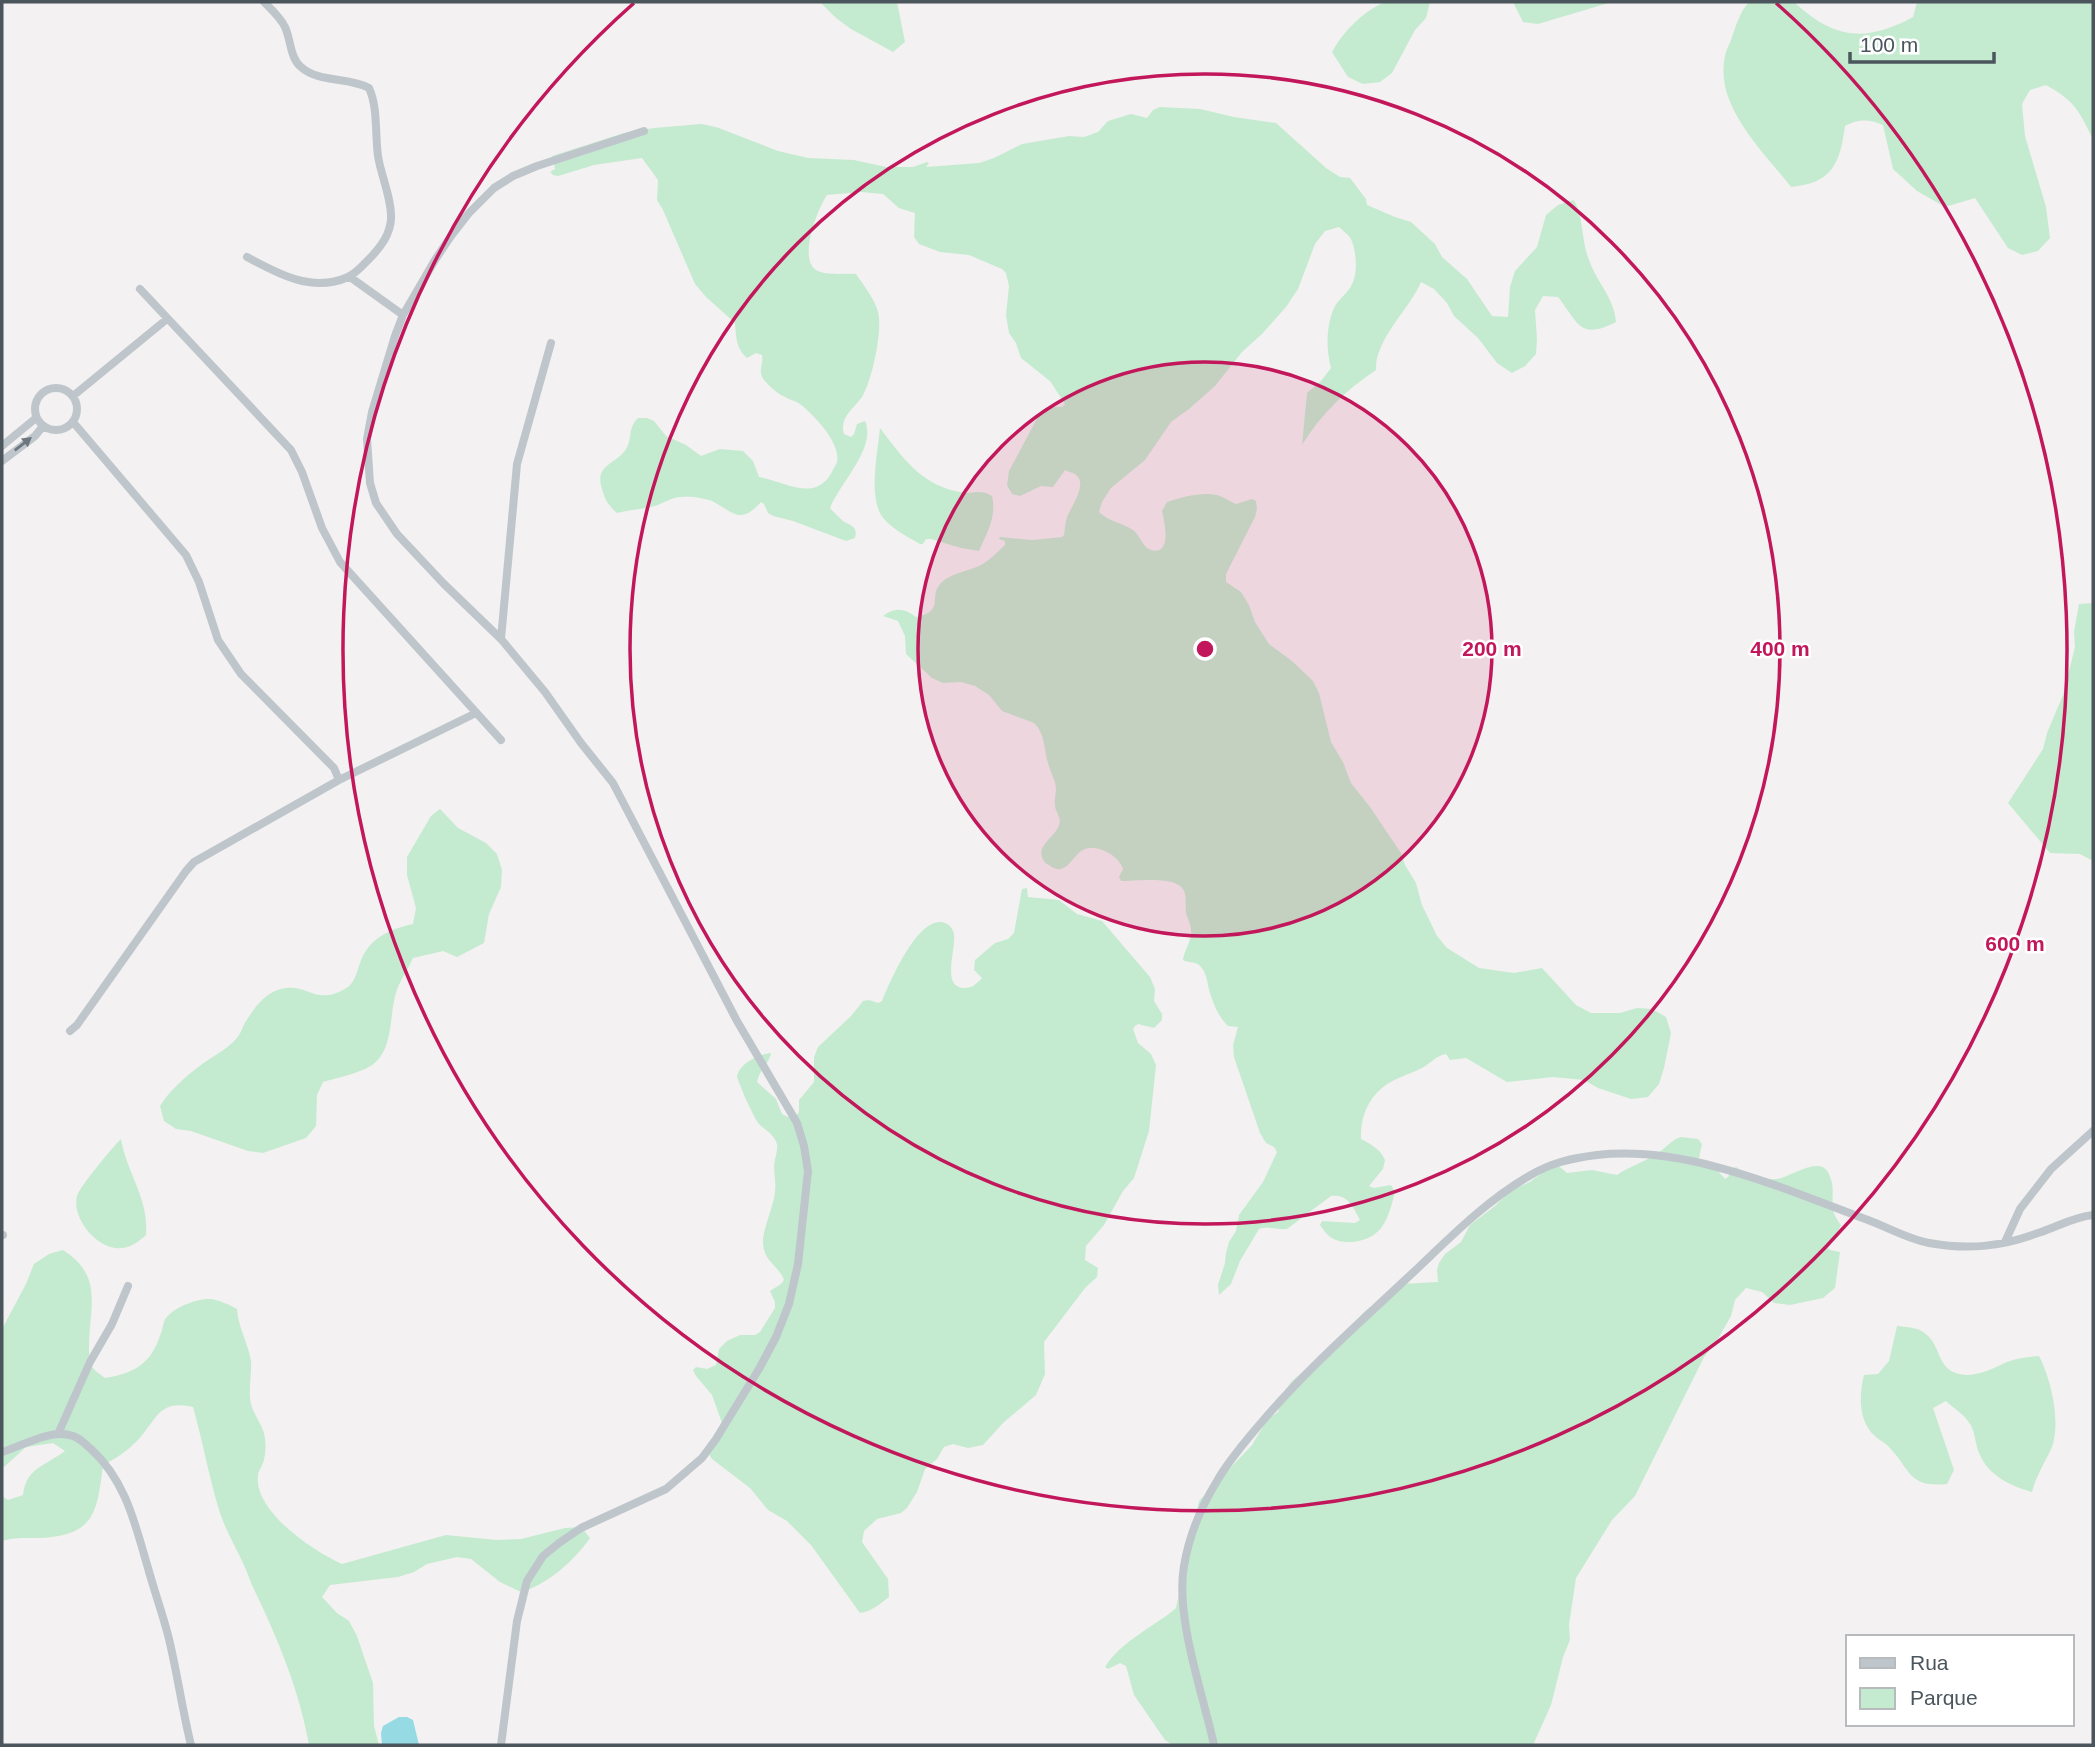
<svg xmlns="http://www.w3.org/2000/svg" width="2095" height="1747" font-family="Arial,sans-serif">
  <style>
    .green { fill: #c4ebd0 }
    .water { fill: #96dae4 }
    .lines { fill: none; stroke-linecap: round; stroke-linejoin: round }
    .minor { stroke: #bec6cc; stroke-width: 8 }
    .oneway { fill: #6d777e }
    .ring { fill: none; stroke: #c2185b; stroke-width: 3.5 }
    .centre { fill: #c2185b; stroke: #fff; stroke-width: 3.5 }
    .ring-label { font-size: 21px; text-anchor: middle; font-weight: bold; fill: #c2185b; stroke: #fff; stroke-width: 5; stroke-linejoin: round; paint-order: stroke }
  </style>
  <rect width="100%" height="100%" fill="#f3f1f1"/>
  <path class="green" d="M820 2H897L905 42 893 52 851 29 836 18Z
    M1384 2H1430L1426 18 1415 30 1392 73 1380 82 1363 84 1348 77 1332 52C1344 30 1362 13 1384 2Z
    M1513 2H1612L1538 24 1523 22Z
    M1749 2H1794C1834 39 1865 43 1913 17L1917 2H2093V139C2079 111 2075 101 2046 85L2030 90 2022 104 2025 136 2046 207 2050 238 2038 251 2022 255 2008 248 1975 198 1945 207 1917 191 1893 169 1883 125C1868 119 1859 119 1845 126 1840 164 1832 183 1791 187 1763 151 1714 106 1725 56 1726 50 1729 45 1731 40 1736 26 1739 13 1749 2Z
    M1160 107 1200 109 1234 117 1276 123 1326 168 1340 177 1350 178 1366 199 1367 205 1395 217 1411 222 1435 244 1442 257 1467 279 1492 316 1508 317 1510 287 1515 271 1537 247 1546 215 1558 205 1574 200C1584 219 1581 240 1589 260 1597 283 1614 297 1616 322 1579 341 1578 322 1558 297L1543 296 1535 310 1537 339 1536 354 1525 366 1512 373 1497 363 1478 338 1454 316 1447 303 1434 289 1421 282C1409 310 1375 339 1376 370 1346 390 1321 414 1302 445L1307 393 1321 381 1331 368C1326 349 1326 327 1334 308 1338 299 1349 293 1353 282 1358 271 1356 250 1351 239 1348 234 1343 231 1339 227L1325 231 1315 244 1298 289 1286 307 1262 334 1242 352 1215 386 1189 409 1171 422 1145 460 1111 488 1102 502 1099 512C1108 521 1122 523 1133 530 1140 535 1143 548 1151 550 1173 556 1164 520 1162 511L1167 502C1183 497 1204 491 1220 496 1225 498 1231 502 1236 504L1252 499 1256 501 1257 509 1255 517 1226 574V582L1241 592 1249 605 1255 622 1269 644 1292 661 1313 681 1319 693 1331 742 1343 762 1351 783 1370 807 1401 853 1405 865 1416 883 1422 905 1437 936 1447 948 1479 968 1514 973 1542 968 1576 1005 1591 1013H1620L1637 1008 1652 1009 1666 1017 1671 1033 1664 1068 1659 1084 1648 1097 1631 1099 1598 1088 1584 1080 1553 1077 1507 1082 1466 1058 1450 1060 1446 1054C1437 1055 1431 1063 1422 1068 1410 1074 1392 1079 1382 1088 1367 1100 1360 1120 1361 1139 1371 1144 1381 1150 1385 1160L1383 1169 1369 1186 1374 1188 1391 1185 1395 1192C1388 1219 1383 1239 1352 1242 1335 1243 1329 1238 1320 1225L1322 1221 1355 1223 1360 1220C1353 1207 1348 1194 1331 1196L1287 1229C1278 1230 1268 1226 1259 1229L1240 1261 1231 1284 1219 1295 1218 1285 1225 1263 1226 1253 1229 1242 1236 1231 1239 1215 1263 1182 1277 1152 1274 1147 1266 1143 1260 1133 1234 1057 1233 1045 1238 1027 1228 1026C1219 1017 1215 1008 1211 996 1207 986 1208 972 1199 965 1194 961 1188 963 1183 960 1184 951 1190 944 1191 934 1192 926 1188 920 1186 913 1185 906 1187 897 1184 891 1178 875 1136 881 1121 881L1119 877 1123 869C1119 856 1097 843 1083 850 1071 857 1066 878 1049 865 1046 864 1043 861 1042 857 1038 844 1056 836 1059 825 1062 818 1055 812 1055 805 1054 800 1056 794 1056 789 1056 780 1050 772 1048 763 1044 750 1045 733 1034 723L1002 711 989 695 975 686 961 682 943 683 932 678 906 654 905 636 898 621 883 616C894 607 905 608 916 617 947 611 926 595 943 581 953 573 968 571 979 566 988 562 997 552 1005 545V541L999 539 1000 537 1032 540 1062 537 1064 535C1065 529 1065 523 1067 517 1071 507 1088 484 1076 475 1073 472 1068 472 1065 470L1053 487 1041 486 1020 496 1012 494 1007 485 1009 471 1041 411 1047 407H1062L1065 404 1050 381 1021 358 1016 343 1009 333 1006 315 1009 286 1006 273 1002 269 969 255 940 252 919 244 914 237 915 213 899 208 883 194 861 192 827 195C818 208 798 258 816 270 826 276 845 273 856 274 864 286 874 298 878 312 883 330 872 381 862 397 853 409 839 418 844 434L851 437 854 434 857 424 865 421C877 448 839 484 830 508 834 512 838 517 843 521 851 526 858 526 855 538L846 541 793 521 773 516 768 513 764 504 761 502C741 524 735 514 714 502 706 498 690 496 681 497 672 497 664 503 655 506 643 509 629 510 617 513 608 505 605 500 602 489 594 464 616 465 626 449 633 438 627 429 638 418H647L654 421 666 436 686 445 701 456 720 449 743 451 753 461 759 477C786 482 815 503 832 472 833 468 836 466 837 462 841 443 814 415 800 404 796 401 790 400 785 397 778 394 769 386 764 380 757 371 764 364 762 355L756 353 747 358C736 349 736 336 735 323L706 297 695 284 663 210 657 200 658 180 642 158 594 165 558 176 553 175 550 172 555 169 552 156 624 133 654 128 701 124 716 127 778 151 808 158 854 160 886 167H913L927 162 929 163 926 167 979 163 994 158 1022 144 1069 136 1084 137 1098 132 1108 121 1131 114 1147 118 1153 110Z
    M880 428C902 457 921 485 960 492 973 495 979 488 992 496 997 516 987 533 979 551L961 548 931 539H926L923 544H920C908 537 894 530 884 519 867 500 878 452 880 428Z
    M2093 603V861L2080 854 2050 853 2008 803 2043 749 2047 733 2063 695 2075 647 2074 632 2079 604Z
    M440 809 458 828 486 843 497 854 502 870 501 887 489 914 484 943 457 957 443 951 413 958C409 968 402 977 398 987 387 1014 397 1055 365 1069 352 1075 336 1078 323 1082L317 1095 316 1126 306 1138 263 1153 248 1151 191 1131 176 1129 164 1121 160 1106C171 1089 185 1077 201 1065 213 1056 226 1050 236 1039 241 1034 242 1027 246 1021 255 1007 265 993 281 989 309 982 315 1008 348 987 355 982 357 971 360 963 368 939 389 929 413 924L416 908 407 875V857L431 816Z
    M1027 888 1028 897 1059 900 1077 914 1102 921 1150 977 1155 989 1154 1001 1162 1014V1020L1154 1028 1138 1024 1135 1026 1133 1029 1138 1043 1151 1054 1156 1065 1149 1131 1134 1178 1123 1191 1104 1225 1086 1246 1085 1260 1098 1268 1097 1277 1085 1288 1044 1342 1045 1374 1036 1395 1004 1422 983 1445 968 1448 953 1444 944 1447 937 1459 925 1469 917 1492 907 1508 901 1513 877 1519 864 1531 862 1542 888 1579 889 1597C881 1603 871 1612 860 1613L811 1545 787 1521 768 1510 750 1488 712 1459 707 1451 722 1423 712 1395 696 1376 693 1370 696 1367 707 1369 716 1365 719 1349 727 1341 740 1335H755L760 1332 775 1308V1302L770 1291 781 1284 784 1280C780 1267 764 1262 763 1244 762 1230 774 1207 775 1191 776 1183 774 1173 774 1165 775 1158 778 1150 777 1144 774 1134 765 1130 759 1124 755 1121 737 1080 737 1076 740 1063 759 1054 771 1053 769 1064 759 1070 757 1082L776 1099 782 1114 788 1117 796 1116 799 1112V1100L814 1082V1057L818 1047 851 1016 863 1001 869 1000 878 1003 882 1001C890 982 916 920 941 922 947 923 951 926 953 931 959 943 939 988 964 988 973 988 976 984 982 978L974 970 975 960 995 943 1008 939 1014 933 1022 889Z
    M1681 1137 1698 1139 1702 1144 1699 1158 1700 1164 1716 1169 1725 1179 1728 1177 1732 1169 1736 1167C1748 1176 1762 1180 1777 1179 1791 1177 1818 1156 1828 1172 1836 1188 1831 1196 1833 1210 1834 1215 1838 1221 1841 1225L1836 1235 1825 1246 1830 1250 1840 1252 1835 1288 1823 1298 1790 1305 1774 1303 1762 1292 1746 1288 1735 1300 1731 1316 1715 1344 1704 1357 1635 1496 1612 1520 1576 1578 1569 1625 1570 1640 1563 1657 1551 1705 1533 1745H1173L1165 1740 1134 1695 1126 1666 1120 1663 1108 1669 1105 1667C1122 1640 1153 1628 1176 1608L1199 1501 1252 1445 1267 1420 1278 1412 1282 1395 1291 1382 1330 1348 1365 1311 1401 1284 1438 1282 1437 1270 1439 1263 1445 1254 1461 1242 1470 1225 1495 1206 1510 1191 1530 1182 1555 1163 1567 1173 1592 1170 1617 1175C1630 1166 1645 1162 1658 1153 1666 1148 1671 1140 1681 1137Z
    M121 1139C127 1174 149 1198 146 1235 139 1241 132 1247 122 1248 99 1251 71 1219 77 1196 80 1186 112 1148 121 1139Z
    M63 1250C103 1276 90 1304 89 1345 89 1351 89 1361 92 1367 95 1371 101 1375 105 1378 135 1373 151 1364 161 1333 163 1328 163 1322 166 1318 174 1307 198 1298 211 1299 219 1300 230 1305 237 1309 238 1327 248 1343 251 1361 252 1373 248 1389 251 1404 254 1415 261 1423 264 1433 266 1442 266 1451 264 1460 263 1465 259 1469 258 1475 253 1511 313 1551 342 1564L446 1535 497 1540 521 1539 565 1528 581 1527 590 1538C575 1560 547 1585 521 1592L500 1582 471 1559 457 1557 427 1564 414 1572 398 1577 330 1585 322 1597 337 1613 349 1621 357 1636 373 1683 374 1726 379 1745H309C299 1688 276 1635 251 1583 243 1558 228 1537 220 1513 209 1478 203 1442 193 1407 157 1399 157 1421 136 1442 126 1452 115 1459 103 1465 97 1513 95 1535 40 1538 28 1538 14 1537 2 1541V1496L8 1500 23 1495C26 1468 45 1466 65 1451L53 1443 26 1447 4 1467 2 1466V1329L26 1284 34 1264 49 1254Z
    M1897 1326C1905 1327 1916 1327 1923 1332 1944 1345 1934 1373 1966 1375 1981 1375 1994 1368 2007 1362 2018 1358 2029 1357 2039 1356 2051 1379 2061 1421 2052 1447 2045 1463 2037 1473 2032 1492 2011 1486 1989 1476 1980 1455 1975 1446 1976 1433 1970 1424 1965 1415 1953 1408 1946 1401L1933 1408 1954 1470 1947 1484C1907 1488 1911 1469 1888 1446 1884 1442 1879 1440 1875 1436 1858 1422 1859 1394 1864 1375L1878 1374 1889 1361Z"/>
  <path class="water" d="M399 1717H407L413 1720 419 1745H382L381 1733 383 1726Z"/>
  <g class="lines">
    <path class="minor" d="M247 257C278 274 313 293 348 277 357 273 365 263 372 256 382 245 390 234 391 219 392 199 381 176 378 156 375 135 378 107 369 88 349 77 319 83 301 67 290 58 291 40 285 27 280 17 272 10 264 2
      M350 277 403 315
      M140 289 291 450 302 472 322 528 340 562 501 740
      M35 409a21 21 0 1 1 42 0a21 21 0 1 1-42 0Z
      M73 396 167 319
      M73 422 186 555 199 582 218 640 241 674 334 768 339 780
      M2 446 36 418
      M2 461 35 436 43 426
      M501 639 517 464 551 343
      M70 1031 77 1025 186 871 194 862 339 780 476 713
      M2 1235H3
      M2005 1242 2020 1209 2051 1169 2093 1131
      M58 1434 90 1362 112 1324 128 1286
      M2 1452C22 1446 48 1430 69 1435 78 1436 84 1443 91 1449 126 1481 135 1524 148 1568 154 1590 162 1612 168 1635 177 1671 182 1709 191 1745
      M501 1745 517 1621 527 1581 543 1556 559 1543 581 1528 666 1489 702 1458 716 1439 759 1369 776 1337 789 1304 798 1264 808 1171 804 1146 797 1123 737 1021 613 783 581 743 545 692 501 639 444 584 397 534 376 503 370 483 367 439 372 412 395 336 403 315 435 260 451 236 469 213 494 188 513 176 537 166 644 131
      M1214 1745C1203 1694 1175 1617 1184 1566 1189 1536 1201 1507 1217 1481 1229 1460 1245 1442 1260 1424 1305 1371 1354 1328 1404 1281 1444 1244 1481 1204 1529 1176 1550 1163 1572 1158 1597 1155 1688 1145 1784 1189 1868 1220 1887 1227 1908 1239 1929 1243 1968 1250 2000 1247 2038 1233 2057 1227 2073 1217 2093 1215"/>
  </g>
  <defs><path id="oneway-solid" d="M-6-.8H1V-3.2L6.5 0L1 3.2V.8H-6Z" transform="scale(1.75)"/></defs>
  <use class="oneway" href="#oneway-solid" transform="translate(23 444) rotate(-38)"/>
  <circle cx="1205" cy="649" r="287" fill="#c2185b" fill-opacity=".12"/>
  <g class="ring">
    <circle cx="1205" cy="649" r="287"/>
    <circle cx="1205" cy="649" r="575"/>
    <path d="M1776 3A862 862 0 1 1 634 3"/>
  </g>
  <circle cx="1205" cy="649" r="10" class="centre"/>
  <g class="ring-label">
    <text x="1492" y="656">200 m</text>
    <text x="1780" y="656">400 m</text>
    <text x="2015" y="951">600 m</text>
  </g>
  <rect width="2095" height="1747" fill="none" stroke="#4a555c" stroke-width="7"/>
  <rect x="1846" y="1635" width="228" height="91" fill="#ffffff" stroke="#b7bbbe" stroke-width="2"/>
  <rect x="1860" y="1658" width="35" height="10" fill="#bec6cc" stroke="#b7bbbe" stroke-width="2"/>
  <text x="1910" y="1670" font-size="21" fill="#4a555c">Rua</text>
  <rect x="1860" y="1688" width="35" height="21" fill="#c4ebd0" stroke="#b7bbbe" stroke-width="2"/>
  <text x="1910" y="1705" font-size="21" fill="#4a555c">Parque</text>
  <path d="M1850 52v10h144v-10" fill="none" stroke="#4a555c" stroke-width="3.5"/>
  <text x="1860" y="52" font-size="21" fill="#4a555c" stroke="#ffffff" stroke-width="5" paint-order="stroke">100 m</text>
</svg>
